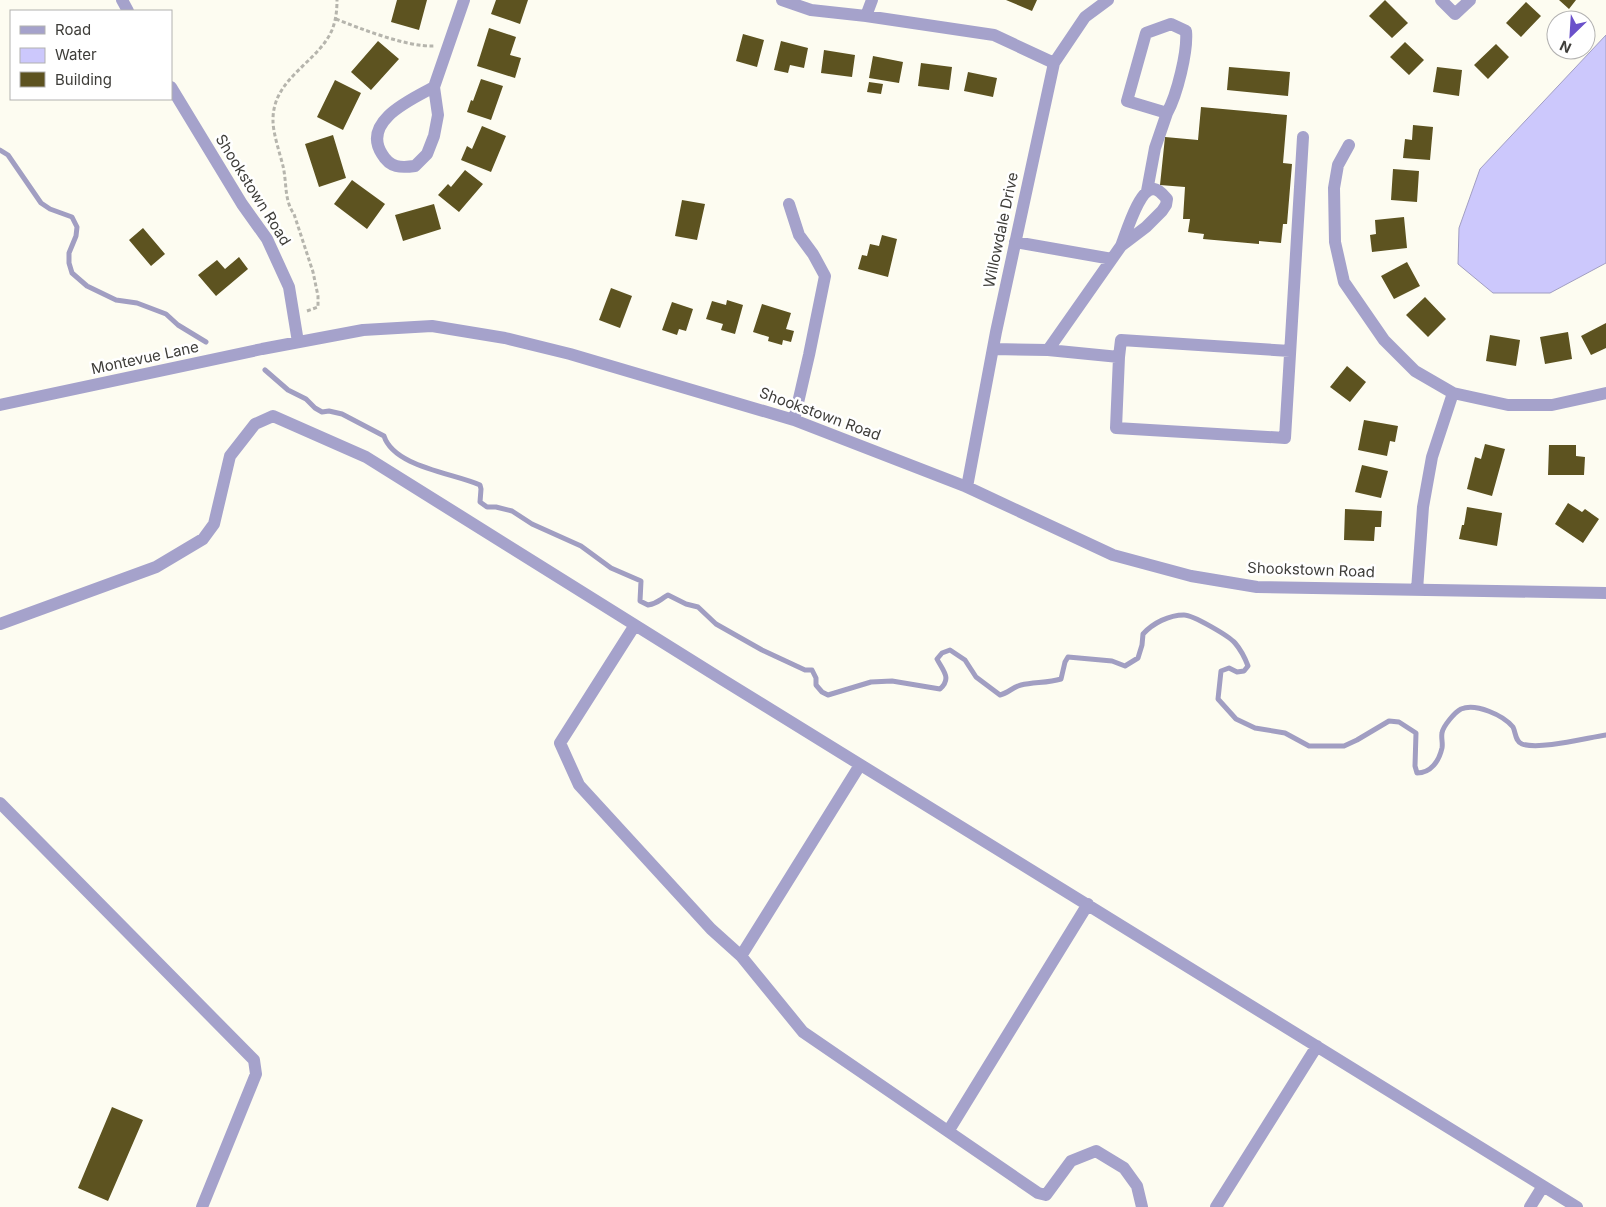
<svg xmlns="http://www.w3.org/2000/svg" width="1606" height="1207" font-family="Inter,sans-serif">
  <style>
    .water { fill: #ccc8fc; stroke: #a19ec2 }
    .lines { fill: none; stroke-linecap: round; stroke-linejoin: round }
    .stream { stroke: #a19ec2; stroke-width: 5 }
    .building { fill: #5d5320 }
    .path { stroke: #b6b5ad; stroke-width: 3; stroke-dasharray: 4 2.5; stroke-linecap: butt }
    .minor { stroke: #a5a2cb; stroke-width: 12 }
    .labels { text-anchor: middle; stroke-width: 5; stroke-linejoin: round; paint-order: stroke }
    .street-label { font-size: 15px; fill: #3e3d39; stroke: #fff }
  </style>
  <rect width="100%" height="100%" fill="#fdfcf1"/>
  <path class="water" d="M1606 35V263L1550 293H1493L1458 264 1459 228 1480 169Z"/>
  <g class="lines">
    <path class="stream" d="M0 150 8 155 41 203 50 209 72 217 77 227 76 236 69 253V263L72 273 87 286 116 300 137 303 166 314 178 325 206 342
      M265 370 288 390 306 399 315 408 322 412 329 411 342 414 384 436C394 467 453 473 480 485L481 489 480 502 487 507H496L512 511 532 524 581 546 611 568 641 581 640 601 648 605C659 603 659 600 668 595L686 604 698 607 716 624 762 650 805 670H812L816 678V685L822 692 828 695 871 682 892 681 940 689C952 678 943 671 937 659L942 653 950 650 965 660 976 677 1000 695C1008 693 1013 687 1021 685 1034 682 1048 683 1061 679L1065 662 1068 657 1112 661 1125 666 1138 658 1142 645 1143 634C1153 623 1169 615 1184 615 1193 615 1229 636 1235 643 1241 650 1245 658 1248 666L1244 671 1237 672 1229 668 1221 671 1218 699 1236 719 1255 728 1285 733 1309 746H1344L1357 740 1389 721 1399 722 1416 733 1415 766 1417 773C1431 773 1439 761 1442 748 1443 743 1441 738 1442 733 1443 726 1455 712 1461 709 1476 703 1503 715 1513 727 1516 733 1515 741 1522 744 1540 750 1586 738 1606 735"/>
  </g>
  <path class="building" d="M397 0H427L419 30 391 22Z
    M496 0H528L520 24 491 14Z
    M1006 0H1037L1032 11Z
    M1385 0 1408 23 1392 38 1369 16Z
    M1559 0H1576L1569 9Z
    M1526 2 1541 16 1521 37 1506 23Z
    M489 28 516 37 510 55 521 58 515 78 477 66Z
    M743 34 764 40 757 67 736 61Z
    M378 41 399 59 371 90 351 72Z
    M781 41 808 48 804 68 790 65 788 73 774 70Z
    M1405 42 1424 60 1409 75 1390 57Z
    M1496 44 1509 57 1488 79 1474 65Z
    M824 50 855 55 852 77 821 73Z
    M873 56 903 62 899 83 869 78Z
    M921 63 952 67 949 90 918 86Z
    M1229 67 1290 72 1288 96 1227 90Z
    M1437 67 1462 70 1459 96 1433 92Z
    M968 72 997 78 993 97 964 91Z
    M481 79 503 86 491 120 467 112 471 100 473 101Z
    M335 80 361 93 343 130 317 117Z
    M869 82 883 84 881 94 867 92Z
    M1201 107 1287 115 1283 163 1292 164 1287 224H1283L1281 243 1259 241V244L1203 239 1204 234 1188 232 1190 219H1183L1185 187 1160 185 1165 137 1198 140Z
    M1413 125 1433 127 1430 160 1403 158 1405 139 1412 140Z
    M482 126 506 136 491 172 461 160 467 146 472 149Z
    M333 135 346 178 319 187 305 144Z
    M1393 169 1419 171 1417 202 1391 200Z
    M465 170 483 184 459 212 438 195 448 184 451 187Z
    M352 180 385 204 367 229 334 204Z
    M682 200 705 204 697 240 675 236Z
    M434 204 441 229 403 241 395 215Z
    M1404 217 1407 248 1372 252 1370 235 1376 234 1375 220Z
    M143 228 165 254 151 266 129 240Z
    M882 235 897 239 888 277 858 269 862 255 867 256 870 244 879 246Z
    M239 257 248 269 216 296 198 275 217 260 225 269Z
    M1407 262 1420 286 1394 299 1381 276Z
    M611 288 632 296 620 328 599 320Z
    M1425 297 1446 319 1428 337 1406 315Z
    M727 300 743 305 735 334 721 330 723 324 706 319 712 301 726 305Z
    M672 302 693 309 686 331 679 329 677 335 662 330Z
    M762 304 791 313 786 329 794 331 791 342 783 340 782 345 768 341 769 337 753 332Z
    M1606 323V348L1591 355 1581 336Z
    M1568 332 1572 359 1545 364 1540 337Z
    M1490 335 1520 340 1516 366 1486 361Z
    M1347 366 1366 382 1350 402 1330 387Z
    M1364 420 1398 426 1395 442 1390 441 1387 456 1358 450Z
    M1485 444 1505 449 1492 496 1467 489 1475 457 1481 459Z
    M1549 445H1576V456L1585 457 1584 475H1548Z
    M1362 465 1388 471 1381 498 1355 492Z
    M1568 503 1582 512 1585 509 1599 519 1583 543 1555 524Z
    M1467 507 1502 513 1497 546 1459 539 1462 525H1464Z
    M1345 509 1382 511 1381 527H1375L1374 541 1344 540Z
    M112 1107 143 1120 108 1201 78 1188Z"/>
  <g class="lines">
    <path class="path" d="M336 19C361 29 407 47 434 46
      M307 311 318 307V296L313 272 294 214C284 200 287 183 283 166 280 154 273 133 273 121 272 78 318 63 332 30 336 20 337 10 337 0"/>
    <path class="minor" d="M122 0 128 11
      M782 0 811 10 866 16 994 35 1054 63
      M1441 0 1455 14 1470 0
      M866 16 872 0
      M171 87 242 204 267 239 289 287 298 342
      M434 87C412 99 361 121 382 154 390 168 401 168 415 166L427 154 434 136 438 115 434 87 464 0
      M1349 145 1338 165 1334 188 1335 242 1344 282 1384 340 1415 371 1453 393 1508 405H1552L1606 393
      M1147 191 1155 148 1167 113 1127 101 1146 33 1171 24 1186 31C1188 51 1177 95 1167 113
      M789 204 799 235 813 254 825 276 809 355 794 420
      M1015 242 1112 259
      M993 349 1048 350 1121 246 1146 227 1162 211 1166 205 1167 199C1163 195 1160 190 1154 189 1139 188 1126 234 1121 246
      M1048 350 1119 357 1116 428 1285 438 1303 137
      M1119 357 1121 340 1290 351
      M0 405 262 349 363 330 432 326 505 338 570 354 794 420 967 487 1113 555 1191 576 1257 587 1606 593
      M967 487 996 332 1054 63 1085 17 1108 0
      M1417 590 1423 507 1432 457 1453 393
      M0 624 156 567 203 539 214 524 230 456 255 424 273 416 366 457 723 680 1577 1207
      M635 625 560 743 579 785 711 929 741 956 803 1032 1038 1193 1046 1195 1071 1161 1096 1151 1124 1168 1137 1186 1142 1207
      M0 803 254 1060 256 1074 202 1207
      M741 956 860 765
      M949 1130 1088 904
      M1216 1207 1317 1046
      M1530 1207 1543 1186"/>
  </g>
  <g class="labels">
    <g class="street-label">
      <text transform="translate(253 190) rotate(58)" y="5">Shookstown Road</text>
      <text transform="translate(1001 230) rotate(-78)" y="5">Willowdale Drive</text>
      <text transform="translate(145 358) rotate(-12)" y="5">Montevue Lane</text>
      <text transform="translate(820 414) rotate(20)" y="5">Shookstown Road</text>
      <text transform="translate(1311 570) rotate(2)" y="5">Shookstown Road</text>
    </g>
  </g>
  <rect x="10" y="10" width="162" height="90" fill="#ffffff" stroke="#b2b1b0"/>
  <rect x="20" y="26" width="25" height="8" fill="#a5a2cb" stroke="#b2b1b0"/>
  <text x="55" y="35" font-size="15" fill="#3e3d39">Road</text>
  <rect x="20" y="48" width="25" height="15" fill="#ccc8fc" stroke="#b2b1b0"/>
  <text x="55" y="60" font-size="15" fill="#3e3d39">Water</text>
  <rect x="20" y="72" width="25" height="15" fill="#5d5320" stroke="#b2b1b0"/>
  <text x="55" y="85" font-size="15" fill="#3e3d39">Building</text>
  <g transform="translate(1571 35) rotate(205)"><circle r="24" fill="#ffffff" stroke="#b2b1b0"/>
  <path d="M0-4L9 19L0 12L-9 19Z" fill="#6a51ca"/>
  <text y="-8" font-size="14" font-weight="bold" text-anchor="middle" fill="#3e3d39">N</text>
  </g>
</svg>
